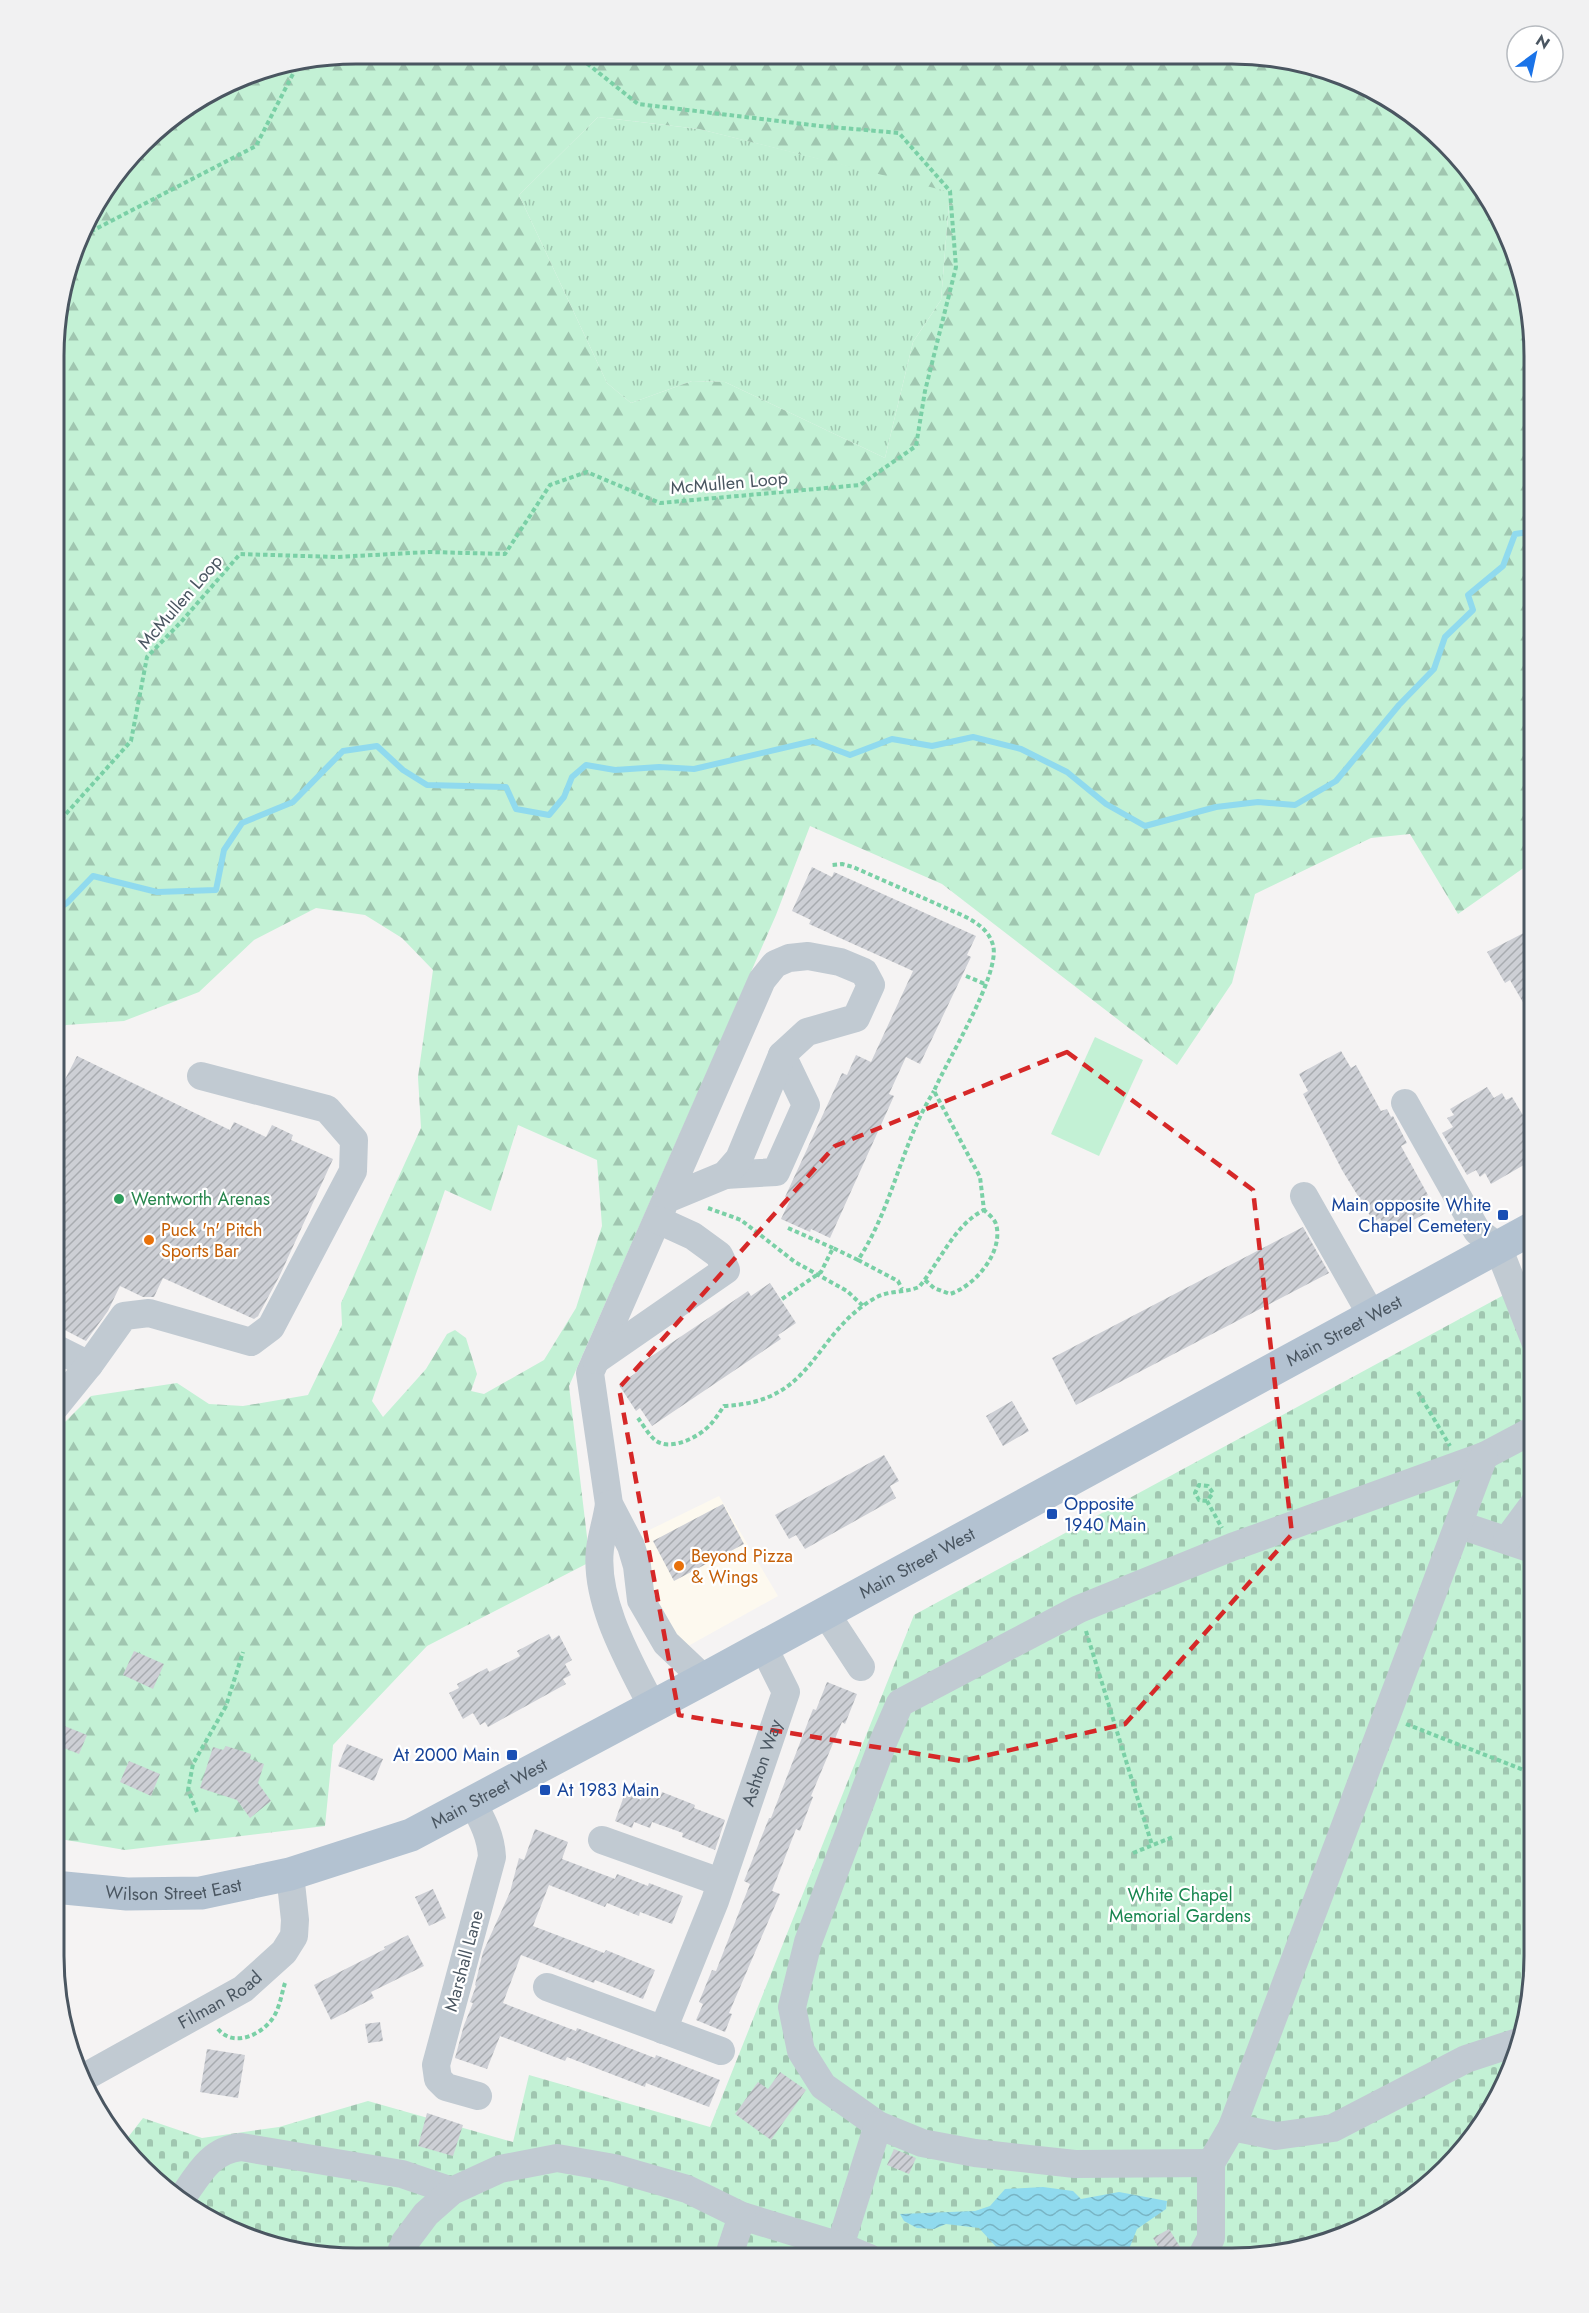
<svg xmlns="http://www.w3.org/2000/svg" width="1589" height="2313" font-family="Jost,sans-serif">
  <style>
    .commercial { fill: #fdf9ef }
    .grass { fill: url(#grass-tufts) }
    .forest { fill: url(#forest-firs); fill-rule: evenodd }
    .cemetery { fill: url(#cemetery-stones) }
    .pitch { fill: #c3f1d5 }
    .water { fill: url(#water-waves) }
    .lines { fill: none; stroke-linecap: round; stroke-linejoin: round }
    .stream { stroke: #90daee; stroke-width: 6 }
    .building { fill: url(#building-hatch) }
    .path { stroke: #7ad0a6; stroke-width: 4; stroke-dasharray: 4.5 3; stroke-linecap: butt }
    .minor { stroke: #c1cad2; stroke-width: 28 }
    .major { stroke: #b3c2d1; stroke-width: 33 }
    .marked { fill: none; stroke: #d62828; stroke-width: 4.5; stroke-dasharray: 12 8; stroke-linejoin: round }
    .leisure-dot { fill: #2e9e5b; stroke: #fff; stroke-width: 2 }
    .transit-dot { fill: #1a4fb4; stroke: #fff; stroke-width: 2 }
    .food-dot { fill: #e8710a; stroke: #fff; stroke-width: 2 }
    .labels { text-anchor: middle; stroke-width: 4.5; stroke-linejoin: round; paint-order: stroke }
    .street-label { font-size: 18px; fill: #4a5661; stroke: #fff }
    .leisure-label { font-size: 18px; fill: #27864d; stroke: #fff; text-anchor: start }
    .transit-label { font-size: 18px; fill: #164399; stroke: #fff; text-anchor: end }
    .food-label { font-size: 18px; fill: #c56008; stroke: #fff; text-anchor: start }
    .park-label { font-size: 18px; fill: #17864f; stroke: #fff }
    .rim { fill: none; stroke: #4a5661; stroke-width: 3 }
  </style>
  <defs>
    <pattern id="grass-tufts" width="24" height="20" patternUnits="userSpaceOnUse" patternTransform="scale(1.5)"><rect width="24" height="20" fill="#c3f1d5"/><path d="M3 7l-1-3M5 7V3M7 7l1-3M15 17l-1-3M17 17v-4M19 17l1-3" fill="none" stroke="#a0c6b0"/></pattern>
    <pattern id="forest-firs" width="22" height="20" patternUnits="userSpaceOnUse" patternTransform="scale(1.5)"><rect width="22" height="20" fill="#c3f1d5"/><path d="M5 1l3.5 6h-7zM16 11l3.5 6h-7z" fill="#a0c6b0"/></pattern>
    <pattern id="cemetery-stones" width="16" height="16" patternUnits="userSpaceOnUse" patternTransform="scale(1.5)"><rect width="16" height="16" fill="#c3f1d5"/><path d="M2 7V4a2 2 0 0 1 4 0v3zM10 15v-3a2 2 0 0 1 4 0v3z" fill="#a0c6b0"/></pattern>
    <pattern id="water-waves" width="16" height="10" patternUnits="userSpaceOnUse" patternTransform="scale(1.5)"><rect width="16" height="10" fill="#90daee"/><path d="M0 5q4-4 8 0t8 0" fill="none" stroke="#78b4c4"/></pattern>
    <pattern id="building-hatch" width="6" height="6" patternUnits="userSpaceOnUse" patternTransform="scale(1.5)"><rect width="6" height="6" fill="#cdcfd5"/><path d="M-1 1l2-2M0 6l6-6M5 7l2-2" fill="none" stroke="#a8abb0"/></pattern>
  </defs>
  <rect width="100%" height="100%" fill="#f5f3f3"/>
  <path class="commercial" d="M719 1496 778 1596 681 1650 655 1605 637 1536Z"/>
  <path class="grass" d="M598 117 699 129 950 191 941 300 913 342 885 458 725 382 692 381 631 403 607 383 519 195Z"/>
  <path class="forest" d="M357 54 1272 57 1348 77 1416 116 1472 172 1504 223 1525 279 1535 356V860L1458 914 1410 834 1371 838 1255 894 1232 983 1177 1065 942 884 810 826 776 915 569 1386 590 1562 427 1646 333 1745 325 1826 125 1850 54 1838 55 1432 91 1396 177 1383 209 1404 243 1406 308 1395 342 1325 341 1303 421 1128 418 1077 433 970 402 938 365 915 316 908 254 940 199 992 124 1021 66 1025 55 1033 57 317 94 206 157 129 259 70ZM598 117 699 129 950 192 941 300 913 342 885 458 725 382 692 381 631 403 607 383 519 195ZM518 1125 597 1160 602 1226 576 1308 544 1360 484 1394 471 1391 477 1374 466 1338 455 1330 447 1334 426 1369 383 1417 372 1401 445 1190 491 1211Z"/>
  <path class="cemetery" d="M1535 1278 1534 1977 1519 2054 1484 2125 1432 2184 1366 2228 1292 2253 1233 2259 317 2256 241 2236 188 2208 129 2156 122 2145 143 2118 202 2138 279 2127 368 2101 513 2142 529 2075 710 2127 914 1615Z"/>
  <path class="pitch" d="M1095 1037 1143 1060 1099 1156 1051 1134Z"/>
  <path class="water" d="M1043 2187 1073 2191 1081 2199 1119 2192 1167 2201 1166 2209 1137 2229 1127 2254C1091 2263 1070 2257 1035 2250 1023 2248 1010 2249 998 2249L979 2228 946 2224 934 2229 917 2228 904 2221 900 2214 975 2211 990 2206 1005 2189Z"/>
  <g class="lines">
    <path class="stream" d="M56 910 67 903 93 876 157 892 216 890 224 850 242 823 293 802 343 751 377 746 403 770 427 785 506 787 516 809 549 815 564 797 572 777 586 765 615 770 659 767 694 769 813 741 850 755 892 739 932 746 973 737 1021 749 1067 772 1106 804 1145 826 1216 807 1258 802 1295 805 1336 781 1399 705 1434 669 1445 637 1473 610 1468 595 1503 566 1515 534 1535 531"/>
  </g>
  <path class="building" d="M812 867 832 877 834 872 976 936 967 955 971 957 920 1064 906 1057 889 1094 894 1096 830 1238 811 1229 810 1232 781 1219 790 1200 785 1197 842 1073 847 1075 856 1055 871 1062 913 971 809 924 811 920 792 911Z
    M1535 927V1023L1510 980 1505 983 1487 952Z
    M1341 1051 1351 1068 1356 1065 1381 1111 1387 1109 1391 1117 1393 1116 1407 1143 1401 1146 1428 1195 1421 1199 1428 1212 1388 1234 1380 1218 1374 1222 1342 1170 1303 1094 1308 1091 1299 1074Z
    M77 1056 230 1130 234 1122 266 1137 272 1125 293 1135 291 1140 333 1159 280 1275 258 1316 254 1319 163 1278 154 1297H143L120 1286 108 1311 86 1341 55 1325V1099Z
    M1487 1087 1494 1098 1502 1093 1506 1100 1512 1097 1535 1135V1138L1527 1143 1531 1150 1524 1154 1529 1162 1491 1184 1485 1173 1480 1177 1476 1170 1467 1175 1442 1133 1453 1127 1447 1118 1454 1115 1450 1109Z
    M1303 1227 1329 1273 1076 1405 1052 1358Z
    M770 1283 796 1323 778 1335 781 1339 652 1426 640 1408 636 1411 619 1385 637 1372 634 1368 698 1325 748 1291 751 1296Z
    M1012 1401 1029 1431 1003 1446 986 1416Z
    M884 1455 899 1481 890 1486 896 1498 805 1549 796 1535 789 1539 775 1515Z
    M723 1504 744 1544 674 1581 653 1541Z
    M549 1634 552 1640 559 1635 572 1660 565 1664 571 1675 563 1679 566 1684 488 1727 485 1722 480 1725 473 1713 463 1719 449 1693 459 1688 457 1684 487 1668 489 1672 520 1656 517 1651Z
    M134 1651 164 1664 153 1689 123 1675Z
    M827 1682 857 1694 845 1724 842 1722 811 1796 813 1797 800 1831 796 1829 772 1891 780 1894 729 2013 732 2014 725 2032 696 2020 703 2004 699 2002 712 1970 716 1971 750 1884 744 1881 769 1818H771L813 1709 816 1710Z
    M62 1725 87 1735 79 1754 54 1744Z
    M347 1744 383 1759 374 1781 338 1766Z
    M226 1746 251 1754 250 1759 264 1764 258 1783 271 1801 250 1818 237 1800 200 1788 213 1747 223 1750Z
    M129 1761 160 1774 151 1796 120 1782Z
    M644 1792 660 1798 662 1792 695 1805 694 1808 725 1820 715 1850 682 1837 683 1833 652 1822 650 1828 634 1822 632 1828 615 1821 625 1793 641 1800Z
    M535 1829 568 1842 562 1859 615 1879 617 1874 648 1886 649 1883 683 1896 672 1924 640 1912 639 1916 607 1903 605 1907 549 1885 533 1926 604 1953 606 1950 655 1970 643 1999 595 1980 594 1983 521 1955 503 2003 576 2031 577 2028 655 2058 656 2055 720 2080 709 2107 646 2083 645 2087 567 2057 565 2061 500 2036 487 2069 455 2058 464 2025 473 2003 470 2002 476 1986 475 1985 483 1952 510 1892 519 1858 524 1860Z
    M433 1889 446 1918 429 1926 415 1897Z
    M408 1935 424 1966 371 1992 374 1998 331 2020 314 1985 385 1949 384 1947Z
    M380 2022 383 2041 368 2043 365 2024Z
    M207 2049 245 2055 238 2098 200 2092Z
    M780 2072 806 2090 771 2140 735 2114 758 2082 768 2089Z
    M427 2113 463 2125 453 2156 418 2146Z
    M894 2149 916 2158 909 2174 887 2165Z
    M1169 2229 1182 2250 1165 2259 1153 2238Z"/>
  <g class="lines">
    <path class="path" d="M84 235 256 146 298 64
      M56 825 131 741 147 657 181 622 240 554 336 557 429 552 505 554 550 485 587 472 660 503 860 485 916 446 925 391 956 267 950 191 899 133 820 126 638 104 584 61 585 55
      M966 976 985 984
      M708 1208 741 1220 795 1262 847 1291 863 1306
      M788 1228 833 1248
      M858 1260 898 1281 902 1289
      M925 1280 934 1288 950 1294C975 1286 1004 1252 996 1224 994 1218 988 1214 984 1210
      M782 1299 821 1272 833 1248 858 1260C893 1207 901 1144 934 1091
      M1418 1392 1450 1446
      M638 1418C643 1425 649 1435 655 1440 670 1452 699 1437 710 1425 715 1420 719 1413 724 1406 816 1402 811 1335 875 1298 889 1290 905 1293 919 1287 940 1262 954 1225 984 1210L980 1177 934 1091C947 1060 1001 974 993 945 988 929 977 923 964 916L853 867 842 864 832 865
      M1207 1501 1199 1500 1195 1493 1199 1485 1208 1486 1213 1493 1207 1501 1222 1528
      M1086 1631 1152 1845
      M1406 1724 1534 1774
      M197 1812 188 1790 193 1764 226 1706 243 1652
      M1133 1853 1173 1837
      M218 2029C235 2050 269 2032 277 2010 281 2001 282 1992 285 1983"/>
    <g class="minor">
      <path d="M1405 1103 1477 1231 1498 1247 1535 1341"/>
      <path d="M725 1175 776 1172 806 1105 782 1055"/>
      <path d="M1304 1196 1372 1316"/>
      <path d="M667 1199 725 1175 739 1159 782 1055 807 1032 856 1018 871 985 864 972 840 962 808 956 789 958 775 964 762 980 590 1373 609 1504 631 1546 637 1566 641 1600 666 1643 704 1679"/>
      <path d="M55 1348 89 1365"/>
      <path d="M596 1360 726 1270 719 1255 693 1236 658 1220"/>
      <path d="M55 1407 89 1365 124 1316 149 1313 251 1342 271 1327 353 1171 354 1140 327 1109 201 1076"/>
      <path d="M609 1504C607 1519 602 1534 600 1549 594 1601 629 1661 652 1706"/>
      <path d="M1460 1525 1535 1550"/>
      <path d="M1507 1540 1535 1502"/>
      <path d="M825 1612 861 1667"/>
      <path d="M473 1804C483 1821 491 1837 492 1857L436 2065 438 2079 446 2087 478 2096"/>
      <path d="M602 1840 720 1882"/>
      <path d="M547 1987 721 2051"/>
      <path id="s1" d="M663 2030 715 1901 786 1692 763 1646"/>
      <path id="s2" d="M81 2079 243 1989 284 1952 294 1936 295 1920 290 1874"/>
      <path d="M1232 2127 1276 2136 1333 2128 1466 2059 1521 2041"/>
      <path d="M1211 2163 1075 2164 975 2153 922 2143 878 2125 823 2086 801 2051 792 2007 808 1942 884 1740 900 1703 1079 1609 1232 1547 1484 1456 1535 1429"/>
      <path d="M180 2201C197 2177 209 2150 241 2147L402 2174 452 2191"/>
      <path d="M840 2246 878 2125"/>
      <path d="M399 2257 405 2242 426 2214 452 2191 500 2169 557 2158 614 2168 687 2189 742 2216 840 2246 869 2258"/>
      <path d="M728 2258 742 2216"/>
      <path d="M1200 2259 1211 2238V2163L1232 2127 1484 1456"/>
    </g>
    <path class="major" id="s3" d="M54 1887 127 1894 201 1893 290 1874 411 1835 704 1679 1535 1227"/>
  </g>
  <path class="marked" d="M1067 1052 1253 1190 1292 1534 1125 1724 962 1761 679 1715 619 1388 835 1146Z"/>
  <circle class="leisure-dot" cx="119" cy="1199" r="6"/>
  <g class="transit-dot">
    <rect x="1497" y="1209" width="12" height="12" rx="3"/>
    <rect x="1046" y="1508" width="12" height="12" rx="3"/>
    <rect x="506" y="1749" width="12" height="12" rx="3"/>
    <rect x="539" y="1784" width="12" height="12" rx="3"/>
  </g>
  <g class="food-dot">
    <circle cx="149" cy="1240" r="6"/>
    <circle cx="679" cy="1566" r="6"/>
  </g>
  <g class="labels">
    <g class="street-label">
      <text transform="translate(729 483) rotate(-5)" y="6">McMullen Loop</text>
      <text transform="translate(180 602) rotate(-49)" y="6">McMullen Loop</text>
      <text dy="6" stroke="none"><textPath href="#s3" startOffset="1426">Main Street West</textPath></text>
      <text dy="6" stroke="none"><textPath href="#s3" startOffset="940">Main Street West</textPath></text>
      <text dy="6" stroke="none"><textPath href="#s1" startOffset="285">Ashton Way</textPath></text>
      <text dy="6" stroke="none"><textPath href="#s3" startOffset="454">Main Street West</textPath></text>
      <text dy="6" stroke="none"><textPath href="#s3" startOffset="120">Wilson Street East</textPath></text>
      <text transform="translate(464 1961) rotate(-75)" y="6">Marshall Lane</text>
      <text dy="6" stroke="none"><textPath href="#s2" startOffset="160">Filman Road</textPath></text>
    </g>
    <g class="leisure-label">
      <text x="131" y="1205">Wentworth Arenas</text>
    </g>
    <g class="transit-label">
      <text x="1491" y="1211">Main opposite White<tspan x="1491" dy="21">Chapel Cemetery</tspan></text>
      <text x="1064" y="1510" text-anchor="start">Opposite<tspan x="1064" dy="21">1940 Main</tspan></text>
      <text x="500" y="1761">At 2000 Main</text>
      <text x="557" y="1796" text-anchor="start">At 1983 Main</text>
    </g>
    <g class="food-label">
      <text x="161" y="1236">Puck 'n' Pitch<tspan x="161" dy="21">Sports Bar</tspan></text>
      <text x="691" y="1562">Beyond Pizza<tspan x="691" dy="21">&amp; Wings</tspan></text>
    </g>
    <g class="park-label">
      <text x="1180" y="1901">White Chapel<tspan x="1180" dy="21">Memorial Gardens</tspan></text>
    </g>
  </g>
  <path d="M0 0H1589V2313H0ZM356 64H1232A292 292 0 0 1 1524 356V1956A292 292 0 0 1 1232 2248H356A292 292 0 0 1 64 1956V356A292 292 0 0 1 356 64Z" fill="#f1f1f2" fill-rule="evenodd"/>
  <path class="rim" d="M356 64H1232A292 292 0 0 1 1524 356V1956A292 292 0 0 1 1232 2248H356A292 292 0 0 1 64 1956V356A292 292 0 0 1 356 64Z"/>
  <g transform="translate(1535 54) rotate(33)"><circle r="28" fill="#ffffff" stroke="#b7bbc0" stroke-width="1.5"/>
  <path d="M0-4.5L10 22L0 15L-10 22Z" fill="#1a73e8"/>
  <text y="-9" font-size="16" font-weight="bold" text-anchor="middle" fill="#4a5661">N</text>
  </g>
</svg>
